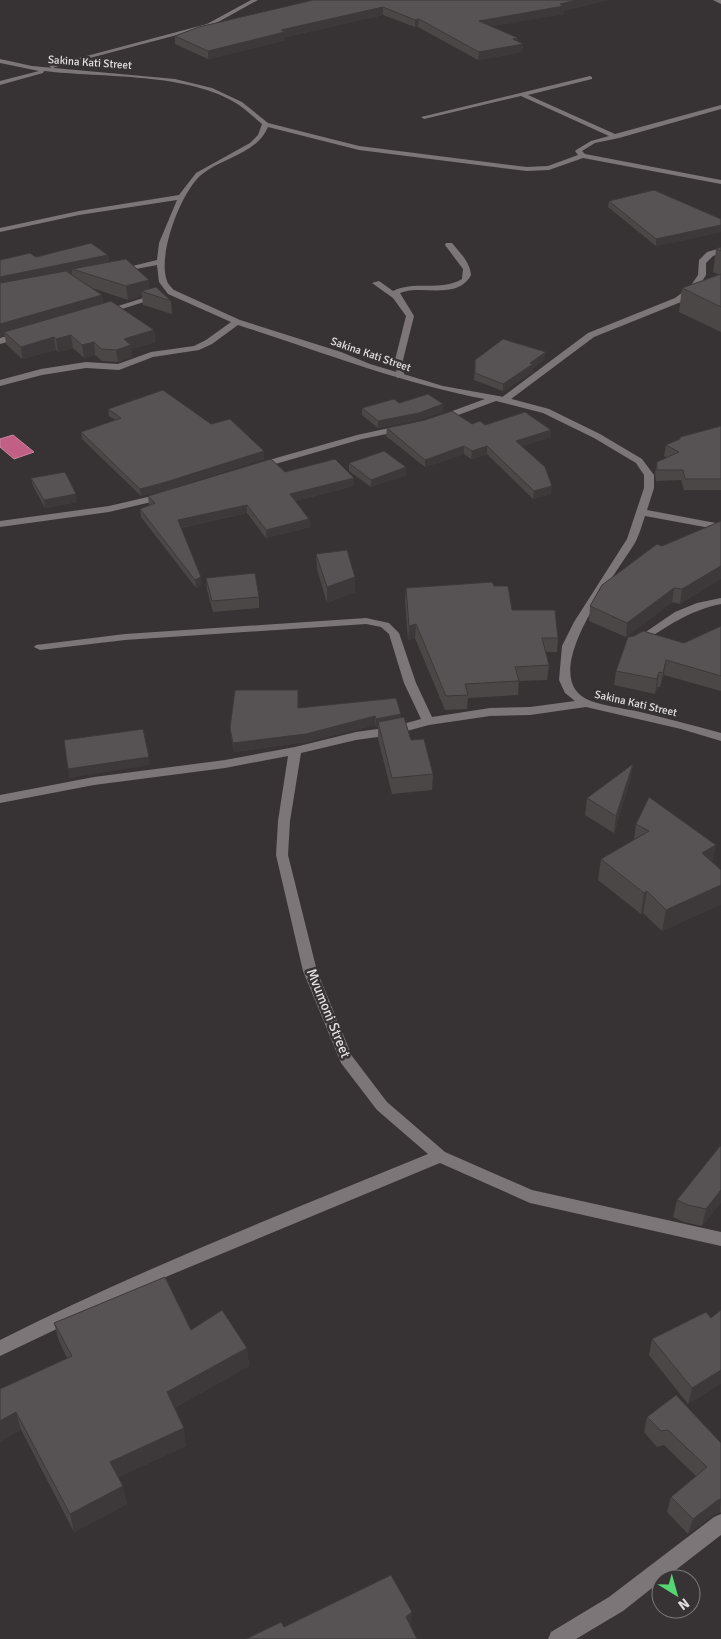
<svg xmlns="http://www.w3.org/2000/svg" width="721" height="1639" font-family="Signika,sans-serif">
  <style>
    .water { fill: #c16084; stroke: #cb86a0 }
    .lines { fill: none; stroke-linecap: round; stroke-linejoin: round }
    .lane { fill: #7c7678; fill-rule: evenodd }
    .street { fill: #7c7678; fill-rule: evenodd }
    .wall { fill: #4b4747 }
    .shaded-wall { fill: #3d393a }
    .building { fill: #575253; stroke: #3d393a }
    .labels { text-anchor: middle; stroke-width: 5; stroke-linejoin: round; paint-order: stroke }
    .far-street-label { font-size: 11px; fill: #e2dfe0; stroke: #373334 }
    .street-label { font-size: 14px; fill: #e2dfe0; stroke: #373334 }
  </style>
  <rect width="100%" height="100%" fill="#373334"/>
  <path class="water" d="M13 435 34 452 14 459 0 447V439Z"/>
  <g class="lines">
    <path class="lane" d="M446 243H452C460 253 470 262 471 275 457 301 422 284 400 293L414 316 403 360 404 376 397 378 395 360 406 316 393 298 372 283 379 281 393 291C415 280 440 292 462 279L463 269 445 245Z
      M721 248V253L713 256 706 263V275L696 291 681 302 594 337 507 402H501V398L588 333 675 298 690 287 698 275 699 260 707 252Z"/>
    <path class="street" d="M251 0H258L211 26 52 68 49 66 207 24Z
      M713 0H721V4Z
      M0 59 32 66 175 79 212 88 242 102 268 123 359 146 527 167 548 166 578 155 575 151 576 150 591 141 609 136 521 96 424 119 421 117 590 76 592 77V79L528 95 615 134 721 105V109L619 138 595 143 582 151 585 154 721 180V184L583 158 549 170 527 171 359 150 268 127C257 154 223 157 201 175 181 192 157 255 167 281 168 284 172 288 174 290L240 320 341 352 370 364 443 386 504 397 549 409 600 434 642 459 654 475V488L647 510 721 524V530L645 516C642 524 640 533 636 541 619 571 531 679 591 701 605 706 621 708 636 711 665 718 693 725 721 733V741L681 729 586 707 530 715 490 716 429 725 392 735 356 740 301 753 290 821 288 855 317 971 352 1056 387 1102 445 1152 532 1190 721 1232V1246L530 1203 440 1163 168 1276 0 1356V1340C139 1270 284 1213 428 1154L377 1110 341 1063 303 971 276 855 278 821 288 756 225 768 94 785 0 803V795L94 777 225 760 295 747 356 732 392 727 421 719 404 683 389 634 381 627 366 624 125 640 40 650 34 647 36 645 125 634 366 618 389 623 399 633 416 683 432 717 490 708 530 707 575 701 565 693 559 680 562 646 574 622 627 539 644 488V475L636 463 594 438 543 413 496 401 442 421H436V417L485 399C400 383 320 351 238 325L212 344 199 350 153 357 119 370 86 368 42 375 0 386V380L41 369 86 362 118 364 151 352 194 346 206 340 231 322 168 294 159 282 157 265 120 272 116 270 157 260 159 243 177 200 79 215 0 232V228L79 211 179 195 196 173 250 143 258 135 262 124C255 118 247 111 239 105 190 72 101 78 44 71L43 73 0 85V81L39 71 0 63Z
      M156 294 163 296 106 314 99 312Z
      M22 332 26 335 25 337 0 344V338Z
      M403 425 408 428 406 430 362 439 258 469 253 466 255 464 357 435Z
      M165 493 170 496 168 498 109 512 0 527V521L109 506Z
      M721 598V604C690 610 666 627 640 644H632L631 642 675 612 697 603Z
      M721 1514V1535L664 1579H661V1581L623 1611 576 1639H548L551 1632 609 1597 714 1517Z"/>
  </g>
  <path class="wall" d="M313 0 564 11V14L491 26 518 38 517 41 523 44 522 52 478 60 418 27H415L383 15 285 37V40L208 59 175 44V36Z
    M609 201 721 219V232L656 246 608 207Z
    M721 247V332L679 312 682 288 720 275 713 272 716 249Z
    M108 255 109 262 149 289 171 301 172 314 143 305 142 296 128 300 92 288 102 295 103 304 154 330 155 342 131 349 132 357 118 362 102 361 95 355 84 358 73 348 58 352 56 350 22 359 6 344 5 336 0 337V260L36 257Z
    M545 359 533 368V372L503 391 474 380 475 360Z
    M399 403 443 404 442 412 418 420 378 428 362 415V408Z
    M108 409 211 424 264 451V459L166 490 141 496 82 439 81 432 115 420 109 416Z
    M472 424 551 430V437L522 446 551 494 533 499 487 454 471 459 464 454 425 467 386 436 387 428Z
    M721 426V490H684L681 480 656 481 655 473 657 462 667 458 664 456 666 445 679 439 680 437Z
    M349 463 406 467V475L371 487 349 471Z
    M285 472 354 478V486L295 501 309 519 310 527 266 538 247 513 181 528 201 577V585L196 588 141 517 140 509 149 505V504L148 496Z
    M31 478 77 502 45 508 33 486Z
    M721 521 680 604 672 602 626 637 589 621 590 606 662 546Z
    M316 554 355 577V592L327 603 317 569Z
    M206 578 259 597V608L213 612 207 590Z
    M494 586 512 610 558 638 557 652H545L549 665 547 680 519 681 518 695 468 698 467 709 445 710 415 638 408 640 405 601 406 588Z
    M721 626V691L664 675 660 687H657L655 694 614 685 616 671 684 643Z
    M298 690V708L401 714V718L411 740 433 774 432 790 392 794 378 739V727H375V725L306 742 234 752 231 736 230 728Z
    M633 764 630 781 614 833 585 815 587 798Z
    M636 824 713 862 721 870V904L662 931 643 913 641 914 598 880 601 859 634 840Z
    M721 1147V1202L702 1226 684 1222 673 1217 677 1200Z
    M721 1310V1383L688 1404 649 1355 652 1339 711 1318Z
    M54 1323 191 1330 247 1348 249 1366 174 1408 186 1446 118 1477 127 1504 74 1532 0 1389 67 1358 59 1341Z
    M647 1417 721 1443V1513L720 1512 713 1515 688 1534 667 1512 671 1497 696 1476 664 1445 657 1447 644 1432Z"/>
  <path class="shaded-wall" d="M578 0H611L564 11V14L478 29 479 21Z
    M383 7V15L285 37V40L208 59V51L281 30Z
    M419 19 418 27H415V20Z
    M518 38 517 45 523 44 522 52 478 60 479 52Z
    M721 225V232L656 246V239Z
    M108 255 109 267 72 269V275L0 290V277Z
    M149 280 150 294 141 291 142 296 128 300 126 286Z
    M102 295 103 307 4 332 5 336 0 337V324Z
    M154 330 155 342 131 349 132 357 118 362 116 350 124 339Z
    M71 335 73 348 58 352 56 339Z
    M54 337 56 350 22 359 21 347Z
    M94 342 95 355 84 358 82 345Z
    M546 352 545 359 533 368V372L503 391V384Z
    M443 404 442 412 418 420 378 428V421Z
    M551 430V437L516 449V441Z
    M464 446V454L425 467V460Z
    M487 446V454L471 459 472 451Z
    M264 451V459L166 490 141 496 140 489Z
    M406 467V475L371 487V480Z
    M354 478V486L290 502V494Z
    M552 486 551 494 533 499 534 491Z
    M76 494 77 502 45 508 44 500Z
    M247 505V513L179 528 178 520Z
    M309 519 310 527 266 538V530Z
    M721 566V579L680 604 682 589Z
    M201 577V585L196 588 195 580Z
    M355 577V592L327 603V587Z
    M674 588 672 602 626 637 627 623Z
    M416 624 415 638 408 640 409 626Z
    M666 660 664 675 660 687 663 673Z
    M659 672 657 687 655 694 657 679Z
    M401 714V723L378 722V727H375L376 719Z
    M375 716V725L306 742 234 752 233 743Z
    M149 757 150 765 69 778 68 769Z
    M633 764 630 781 614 833 616 816Z
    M716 845 712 866 702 853Z
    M721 885V904L662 931 666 910Z
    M647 891 643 913 641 914 644 893Z
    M721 1190V1202L702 1226 706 1209Z
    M247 1348 249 1366 170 1410 167 1392Z
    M721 1370V1383L688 1404 692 1388Z
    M16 1412 21 1430 0 1442V1421Z
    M184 1428 186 1446 114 1479 110 1462Z
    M123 1486 127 1504 74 1532 70 1514Z
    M721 1499 720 1512 713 1515 688 1534 693 1519 718 1500Z
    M412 1612 411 1626 405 1632 406 1617Z"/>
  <path class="building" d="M313 0H578L560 4 564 6 479 21 518 38 513 39 523 44 479 52 419 19 415 20 383 7 281 30 285 32 208 51 175 36 199 27Z
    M654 190 721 219V225L656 239 609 201Z
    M91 243 108 255 0 277V260L30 253 36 257Z
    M721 247V251L716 249Z
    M126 259 149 280 126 286 72 269Z
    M66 271 102 295 0 324V283Z
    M721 274V307L682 288Z
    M156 287 171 301 141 291Z
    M111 301 154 330 124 339 131 345 116 350 101 349 94 342 82 345 71 335 56 339 54 337 21 347 4 332Z
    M503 339 546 352 530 363 533 364 503 384 475 373V360Z
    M163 390 211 424 230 419 264 451 166 482 140 489 81 432 121 418 108 409Z
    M428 394 443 404 419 413 378 421 362 408 394 399 399 403Z
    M452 411 472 424 480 421 485 425 525 412 551 430 516 441 545 467 552 486 534 491 487 446 472 451 464 446 425 460 387 428 425 420Z
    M721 426V479H685L683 470H657V462L679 452 666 445 680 439V437Z
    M384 451 406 467 371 480 349 463Z
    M271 459 285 472 335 459 354 478 290 494 309 519 266 530 247 505 178 520 201 577 195 580 140 509 155 503 148 496Z
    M65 472 76 494 44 500 31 478Z
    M721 521V566L682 589 674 588 627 623 590 606 602 585 657 544 662 546Z
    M347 550 355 577 327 587 316 554Z
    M255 573 259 597 212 601 206 578Z
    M492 582 494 586H508L512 610H555L558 638H542L549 665 515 667 519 681 465 684 468 695 446 696 416 624 409 626 406 588Z
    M721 626V676L666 660 663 673 659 672 657 679 616 671 628 637 634 636 643 631 684 643Z
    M235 690H298V708L396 698 401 714 376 719 375 716 306 734 233 743 230 728Z
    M404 717 411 740 424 739 433 774 392 778 378 722Z
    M143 729 149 757 68 769 64 740Z
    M633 764 616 816 587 798Z
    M649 797 716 845 702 853 721 870V885L666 910 647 891 644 893 601 859 649 831 636 824Z
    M720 1146 721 1147V1190L706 1209 688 1205 677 1200Z
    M165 1277 191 1330 222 1310 247 1348 167 1392 184 1428 110 1462 123 1486 70 1514 16 1412 0 1421V1389L72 1356 54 1323Z
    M721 1310V1370L692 1388 652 1339 706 1312 711 1318Z
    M676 1395 721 1443V1499L718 1500 693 1519 671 1497 707 1467 668 1430 661 1431 647 1417Z
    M391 1575 412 1612 406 1617 417 1639H246L281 1622 284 1627Z"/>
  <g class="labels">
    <g class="far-street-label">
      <text transform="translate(90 62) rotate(4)" y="4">Sakina Kati Street</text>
      <text transform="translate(371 354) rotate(19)" y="4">Sakina Kati Street</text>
      <text transform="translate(636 703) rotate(13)" y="4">Sakina Kati Street</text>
    </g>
    <g class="street-label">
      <text transform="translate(329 1013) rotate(68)" y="5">Mvumoni Street</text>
    </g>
  </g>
  <g transform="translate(676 1594) rotate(143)"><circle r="24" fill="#373334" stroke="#7b7879"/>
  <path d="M0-4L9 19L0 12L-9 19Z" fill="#55d672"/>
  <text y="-8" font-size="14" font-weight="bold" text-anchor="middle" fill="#e2dfe0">N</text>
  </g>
</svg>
